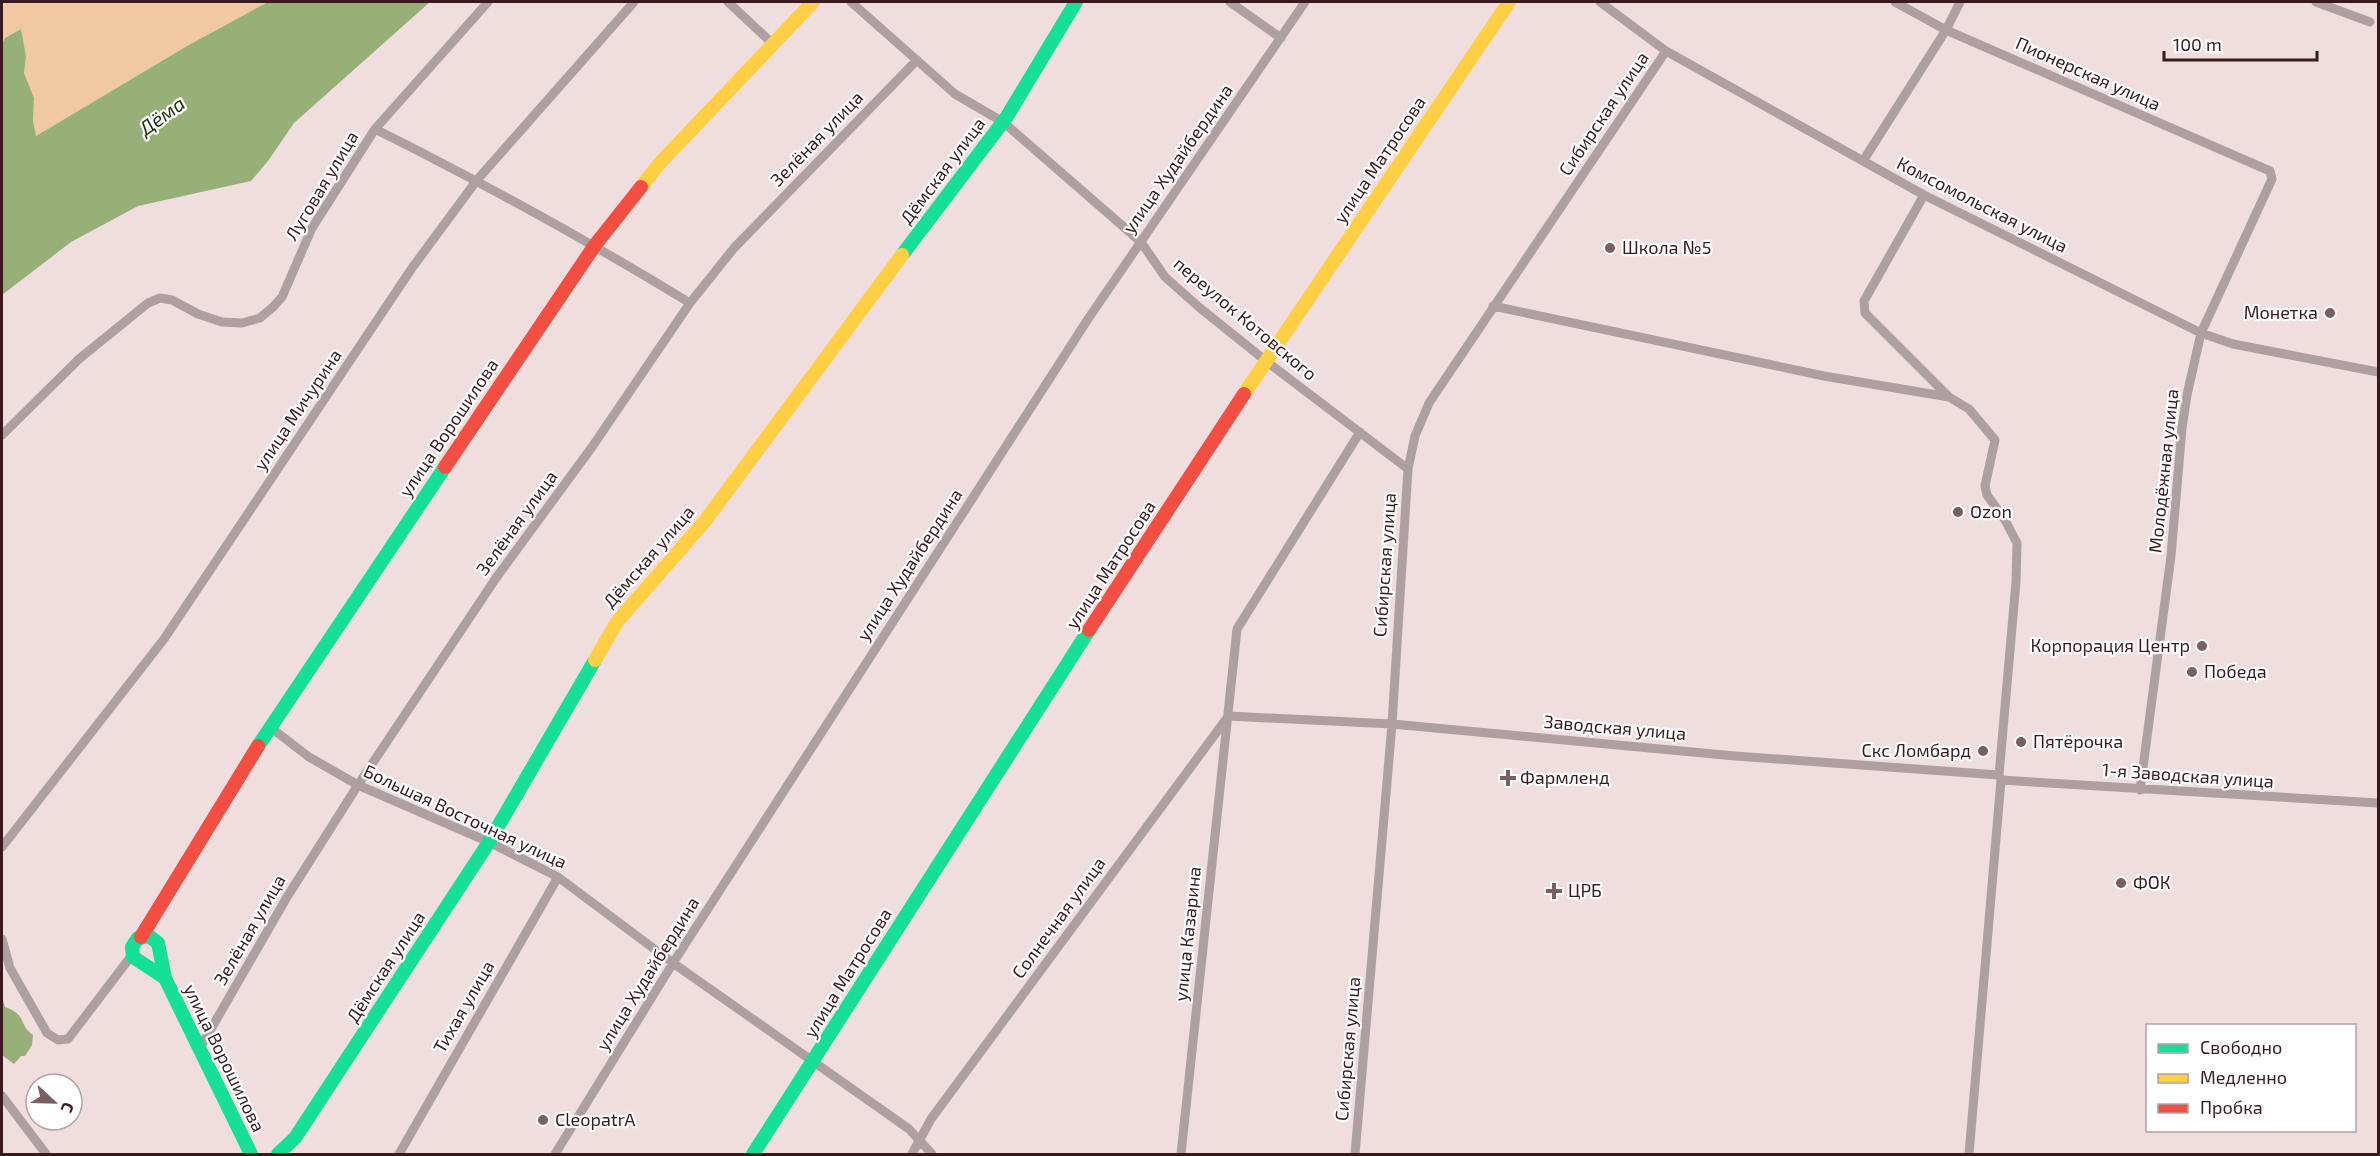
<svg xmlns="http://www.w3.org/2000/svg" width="2380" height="1156" font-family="'Exo 2',sans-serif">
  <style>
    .green { fill: #f0c9a3 }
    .water { fill: #97b077 }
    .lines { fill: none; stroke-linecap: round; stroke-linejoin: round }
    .street { stroke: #ae9fa0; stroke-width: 9 }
    .fast { stroke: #16e098; stroke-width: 14 }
    .slow { stroke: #ffcf43; stroke-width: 14 }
    .jam { stroke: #f24e42; stroke-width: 14 }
    .poi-dot { fill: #795e62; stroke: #fff; stroke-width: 2 }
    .labels { text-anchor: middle; stroke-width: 4.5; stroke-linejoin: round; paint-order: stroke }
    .street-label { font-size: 18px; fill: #391a1f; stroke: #fff }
    .poi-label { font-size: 18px; fill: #391a1f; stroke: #fff; text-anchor: start }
    .water-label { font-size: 20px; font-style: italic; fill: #1e300d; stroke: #fff }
  </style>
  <rect width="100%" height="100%" fill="#f0ddde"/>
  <path class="green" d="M2 2H268L187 46 36 136 33 120 34 98 24 73 26 56 21 29 5 38 2 44Z"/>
  <path class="water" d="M268 2H430L294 123 268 161 251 181 138 206 71 242 2 295V44L5 38 21 29 26 56 24 73 34 98 33 120 36 136 187 46Z
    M2 997 5 1007C28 1015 18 1025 33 1035L32 1045 25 1056H21L14 1064 2 1055Z"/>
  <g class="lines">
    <path class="street" d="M728 2 773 44
      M851 2 955 94 1003 122 1141 242 1165 277 1200 308 1266 361 1408 469
      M1230 2 1281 38
      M1600 2 1666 51 1924 195 2201 333 2233 344 2378 372
      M1895 2 1946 30 2270 171 2272 179 2201 333 2187 395 2182 428 2171 556 2140 790
      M2316 2 2370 22
      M375 129C483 183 587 240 690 303
      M1863 161 1946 30 1960 2
      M1924 195 1864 301 1865 313 1949 397
      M1493 306 1824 376 1949 397 1969 409 1995 440 1985 486 1987 495 2005 520 2017 543 2016 582 1999 775
      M2 435 79 359 148 303 160 298 172 300 198 314 222 322 242 323 260 318 273 307 282 297 312 228 375 129 488 2
      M1228 716 1392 724 1735 756 1999 775
      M270 727 309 757 358 785 489 842 558 877 673 963 909 1129 932 1154
      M1999 775 2001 780 2378 803
      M2 847 164 639 412 268 477 180 634 2
      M2 939 10 968 47 1033 58 1040 68 1039 132 955
      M200 1048 287 897 358 785 496 578 592 447 690 303 734 248 917 60
      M2 1096 46 1154
      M399 1154 558 877
      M555 1154 673 963 1088 319 1305 2
      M912 1154 931 1119 1227 718
      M1181 1154 1237 629 1360 432
      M1355 1154 1392 724 1408 469 1415 436 1429 403 1666 51
      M1969 1154 2001 780"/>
    <path class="fast" d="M902 255 1006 118 1076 2
      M258 746 445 467
      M165 978 133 957 132 947 138 938 149 936 158 943 165 978 251 1154
      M278 1154 295 1138 489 842 595 660
      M753 1154 1089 630"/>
    <path class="slow" d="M641 187 659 164 813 2
      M1244 394 1509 2
      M595 660 617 622 705 521 902 255"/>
    <path class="jam" d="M445 467 595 245 641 187
      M1089 630 1244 394
      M141 937 258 746"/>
  </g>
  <g class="poi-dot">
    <circle cx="1610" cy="248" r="6"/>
    <circle cx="2330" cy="313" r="6"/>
    <circle cx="1958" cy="512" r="6"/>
    <circle cx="2202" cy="646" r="6"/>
    <circle cx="2192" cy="672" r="6"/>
    <circle cx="2021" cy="742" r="6"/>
    <circle cx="1983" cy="751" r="6"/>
    <path d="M1505 769h6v6h6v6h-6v6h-6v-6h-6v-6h6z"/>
    <circle cx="2121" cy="883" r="6"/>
    <path d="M1551 882h6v6h6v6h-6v6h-6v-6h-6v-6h6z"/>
    <circle cx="543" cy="1120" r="6"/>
  </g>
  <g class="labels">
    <g class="street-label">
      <text transform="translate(2088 74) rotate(24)" y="6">Пионерская улица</text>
      <text transform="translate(1604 114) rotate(-56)" y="6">Сибирская улица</text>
      <text transform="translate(817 139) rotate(-46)" y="6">Зелёная улица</text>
      <text transform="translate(1178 159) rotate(-55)" y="6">улица Худайбердина</text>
      <text transform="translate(1380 160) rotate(-56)" y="6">улица Матросова</text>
      <text transform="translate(943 171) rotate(-53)" y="6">Дёмская улица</text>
      <text transform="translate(322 186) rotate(-59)" y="6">Луговая улица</text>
      <text transform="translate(1982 205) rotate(27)" y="6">Комсомольская улица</text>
      <text transform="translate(1245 319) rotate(40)" y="6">переулок Котовского</text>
      <text transform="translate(298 410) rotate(-56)" y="6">улица Мичурина</text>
      <text transform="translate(449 428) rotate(-56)" y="6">улица Ворошилова</text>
      <text transform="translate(2164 471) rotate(-84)" y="6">Молодёжная улица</text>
      <text transform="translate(517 523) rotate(-54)" y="6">Зелёная улица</text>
      <text transform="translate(649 557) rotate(-49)" y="6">Дёмская улица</text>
      <text transform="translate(910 565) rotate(-57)" y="6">улица Худайбердина</text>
      <text transform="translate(1111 565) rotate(-57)" y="6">улица Матросова</text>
      <text transform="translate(1385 565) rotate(-86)" y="6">Сибирская улица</text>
      <text transform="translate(1615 728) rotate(5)" y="6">Заводская улица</text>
      <text transform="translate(2188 776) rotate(4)" y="6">1-я Заводская улица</text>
      <text transform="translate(465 817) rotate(25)" y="6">Большая Восточная улица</text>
      <text transform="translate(1059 918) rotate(-54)" y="6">Солнечная улица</text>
      <text transform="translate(250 930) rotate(-60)" y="6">Зелёная улица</text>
      <text transform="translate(1188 934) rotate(-84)" y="6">улица Казарина</text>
      <text transform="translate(386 967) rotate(-57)" y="6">Дёмская улица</text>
      <text transform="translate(848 973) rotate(-58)" y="6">улица Матросова</text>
      <text transform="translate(648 974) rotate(-58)" y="6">улица Худайбердина</text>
      <text transform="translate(464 1007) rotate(-60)" y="6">Тихая улица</text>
      <text transform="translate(1348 1049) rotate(-85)" y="6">Сибирская улица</text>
      <text transform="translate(224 1058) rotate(64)" y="6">улица Ворошилова</text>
    </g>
    <g class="poi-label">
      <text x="1622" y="254">Школа №5</text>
      <text x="2318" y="319" text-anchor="end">Монетка</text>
      <text x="1970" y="518">Ozon</text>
      <text x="2190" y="652" text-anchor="end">Корпорация Центр</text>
      <text x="2204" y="678">Победа</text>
      <text x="2033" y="748">Пятёрочка</text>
      <text x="1971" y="757" text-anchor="end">Скс Ломбард</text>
      <text x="1520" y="784">Фармленд</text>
      <text x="2133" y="889">ФОК</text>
      <text x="1568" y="897">ЦРБ</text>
      <text x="555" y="1126">CleopatrA</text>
    </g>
    <g class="water-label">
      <text transform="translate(162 116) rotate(-36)" y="7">Дёма</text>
    </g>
  </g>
  <rect width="2380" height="1156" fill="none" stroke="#391a1f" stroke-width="6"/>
  <rect x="2146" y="1024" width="210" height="108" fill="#ffffff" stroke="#b0a3a5" stroke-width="1.5"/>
  <rect x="2158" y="1044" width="30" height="9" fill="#16e098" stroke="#b0a3a5" stroke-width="1.5"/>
  <text x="2200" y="1054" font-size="18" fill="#391a1f">Свободно</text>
  <rect x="2158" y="1074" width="30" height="9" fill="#ffcf43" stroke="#b0a3a5" stroke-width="1.5"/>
  <text x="2200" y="1084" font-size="18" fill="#391a1f">Медленно</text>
  <rect x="2158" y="1104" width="30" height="9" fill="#f24e42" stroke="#b0a3a5" stroke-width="1.5"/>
  <text x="2200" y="1114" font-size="18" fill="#391a1f">Пробка</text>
  <g transform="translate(54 1102) rotate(112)"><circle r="28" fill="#ffffff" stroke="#b0a3a5" stroke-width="1.5"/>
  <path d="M0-4.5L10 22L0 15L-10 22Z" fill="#795e62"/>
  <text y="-9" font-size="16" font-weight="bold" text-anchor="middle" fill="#391a1f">С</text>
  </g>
  <path d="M2164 51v9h153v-9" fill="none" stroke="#391a1f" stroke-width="3"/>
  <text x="2173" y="51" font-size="18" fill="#391a1f" stroke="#ffffff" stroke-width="4.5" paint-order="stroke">100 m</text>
</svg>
